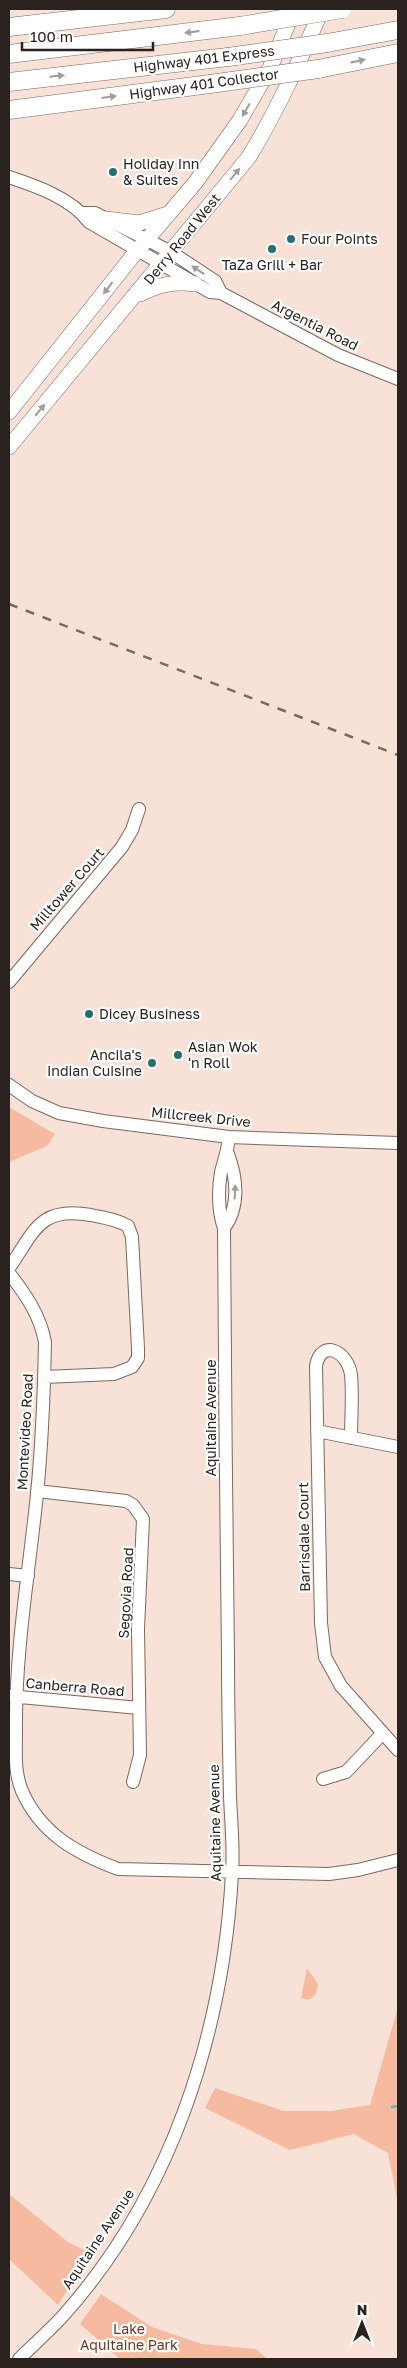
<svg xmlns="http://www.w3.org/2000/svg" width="407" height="2368" font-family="'Golos Text',sans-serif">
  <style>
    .green { fill: #f6baa0 }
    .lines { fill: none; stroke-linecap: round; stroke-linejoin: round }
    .stream { stroke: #4dbfbc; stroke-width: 2.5 }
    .minor-casing { stroke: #7c6860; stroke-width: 14 }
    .major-casing { stroke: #7c6860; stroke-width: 16 }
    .highway-casing { stroke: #7c6860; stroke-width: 19 }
    .minor { stroke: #fff; stroke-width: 12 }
    .major { stroke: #fff; stroke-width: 15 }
    .highway { stroke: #fff; stroke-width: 18 }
    .rail { stroke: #786a64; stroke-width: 2.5; stroke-dasharray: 9 9; stroke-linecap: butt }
    .highway-bridge-casing { stroke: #7c6860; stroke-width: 19; stroke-linecap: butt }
    .highway-bridge { stroke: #fff; stroke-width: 18 }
    .oneway { fill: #9f9c9a }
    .poi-dot { fill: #25706e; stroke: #fff; stroke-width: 2 }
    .labels { text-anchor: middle; stroke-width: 4.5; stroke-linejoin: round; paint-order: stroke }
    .street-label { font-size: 14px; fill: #2a221e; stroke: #fff }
    .poi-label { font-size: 14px; fill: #2a221e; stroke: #fff; text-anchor: start }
    .park-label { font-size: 14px; fill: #723618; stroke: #fff }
  </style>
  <rect width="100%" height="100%" fill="#f8e2d8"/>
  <path class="green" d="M9 1107 55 1134 47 1146 9 1162Z
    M307 1968 318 1984 316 1994 309 2000 301 1998Z
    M398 2007V2203L388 2153 354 2134 290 2150 205 2108 215 2088 284 2111H331L370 2105Z
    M9 2194 68 2242 90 2253 58 2305 9 2259Z
    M101 2294 152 2327 202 2344 256 2349 267 2359H120L80 2324Z"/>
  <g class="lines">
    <path class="stream" d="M392 2107 398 2106"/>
    <g class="minor-casing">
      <path id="minor" d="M9 177C36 186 71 198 89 222L210 292 221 293 338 355 398 379
        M82 213H95L171 252 215 281 221 293
        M9 982 122 847 132 830 139 809
        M9 1085 32 1101 59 1113 103 1121 229 1137 398 1143
        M224 1228C240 1207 237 1178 228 1154
        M9 1268C35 1231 39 1206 91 1215 105 1218 116 1219 128 1226L132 1237 138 1348V1358L132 1367 114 1374 44 1377
        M9 1273C26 1295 40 1315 45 1342 44 1393 42 1444 37 1494 29 1572 15 1652 16 1731 16 1751 14 1772 22 1791 41 1834 76 1853 118 1869L329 1874 358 1870 398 1860
        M317 1431 398 1447
        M351 1438C351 1417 353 1395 351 1375 348 1351 321 1338 316 1366L321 1623 325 1657 341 1686 398 1750
        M37 1491 126 1501 133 1505 143 1519 138 1629 140 1755 133 1782
        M9 1574 28 1576
        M9 1696 139 1708
        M323 1779 346 1772 382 1734
        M19 2359C33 2345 48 2332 62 2317 171 2196 223 2034 232 1874 234 1848 231 1822 230 1796 229 1750 228 1704 228 1658 226 1515 225 1371 224 1228 218 1212 218 1189 221 1172 224 1160 228 1150 229 1137"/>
    </g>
    <g class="major-casing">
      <path id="major" d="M106 219 139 223 168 214
        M140 294C159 285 174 281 195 284
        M9 412 132 257 195 183 240 120 270 68 294 9
        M9 447 249 157C278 109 300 60 322 9"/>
    </g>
    <g class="highway-casing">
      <path id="highway" d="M9 27 166 9
        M327 43 398 30
        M9 54 240 26
        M318 69 398 53
        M9 82 228 57
        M9 110 210 84"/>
    </g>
    <use href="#minor" class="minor"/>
    <use href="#major" class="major"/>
    <use href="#highway" class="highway"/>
    <path class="rail" d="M9 604 398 755"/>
    <g class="highway-bridge-casing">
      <path id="highway-bridge" d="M240 26 342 9
        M228 57 327 43
        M210 84 318 69"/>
    </g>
    <use href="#highway-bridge" class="highway-bridge"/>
  </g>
  <defs><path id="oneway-solid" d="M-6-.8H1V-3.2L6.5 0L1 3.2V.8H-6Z" transform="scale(1.25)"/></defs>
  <g class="oneway">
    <use href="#oneway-solid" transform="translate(192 32) rotate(173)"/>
    <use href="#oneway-solid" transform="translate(358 61) rotate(-12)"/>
    <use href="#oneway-solid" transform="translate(57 76) rotate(-6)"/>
    <use href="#oneway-solid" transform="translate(109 97) rotate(-8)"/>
    <use href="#oneway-solid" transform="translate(246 110) rotate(120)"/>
    <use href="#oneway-solid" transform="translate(235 174) rotate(-51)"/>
    <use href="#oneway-solid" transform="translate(198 270) rotate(-147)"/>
    <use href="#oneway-solid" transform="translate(108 288) rotate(128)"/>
    <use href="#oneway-solid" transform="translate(40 410) rotate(-50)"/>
    <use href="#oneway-solid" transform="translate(235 1192) rotate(-87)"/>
  </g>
  <g class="poi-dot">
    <circle cx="113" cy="172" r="5"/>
    <circle cx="291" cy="239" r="5"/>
    <circle cx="272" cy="249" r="5"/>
    <circle cx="89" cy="1014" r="5"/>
    <circle cx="178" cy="1055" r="5"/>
    <circle cx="152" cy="1063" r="5"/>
  </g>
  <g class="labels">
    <g class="street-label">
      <text transform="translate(204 59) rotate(-7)" y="5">Highway 401 Express</text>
      <text transform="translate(204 84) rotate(-8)" y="5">Highway 401 Collector</text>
      <text transform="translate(182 239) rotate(-51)" y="5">Derry Road West</text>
      <text transform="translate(315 325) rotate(27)" y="5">Argentia Road</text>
      <text transform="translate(67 889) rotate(-49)" y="5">Milltower Court</text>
      <text transform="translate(201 1117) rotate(6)" y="5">Millcreek Drive</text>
      <text transform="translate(211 1418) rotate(-90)" y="5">Aquitaine Avenue</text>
      <text transform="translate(25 1432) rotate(-87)" y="5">Montevideo Road</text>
      <text transform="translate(304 1537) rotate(-91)" y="5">Barrisdale Court</text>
      <text transform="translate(126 1593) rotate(-87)" y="5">Segovia Road</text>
      <text transform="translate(75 1687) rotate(5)" y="5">Canberra Road</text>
      <text transform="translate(215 1823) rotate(-91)" y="5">Aquitaine Avenue</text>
      <text transform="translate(98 2239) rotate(-56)" y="5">Aquitaine Avenue</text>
    </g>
    <g class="poi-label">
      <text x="123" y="169">Holiday Inn<tspan x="123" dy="16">&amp; Suites</tspan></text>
      <text x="301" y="244">Four Points</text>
      <text x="272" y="270" text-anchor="middle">TaZa Grill + Bar</text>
      <text x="99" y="1019">Dicey Business</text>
      <text x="188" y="1052">Asian Wok<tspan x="188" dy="16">'n Roll</tspan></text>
      <text x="142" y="1060" text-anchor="end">Ancila's<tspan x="142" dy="16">Indian Cuisine</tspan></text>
    </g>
    <g class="park-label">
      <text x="129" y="2334">Lake<tspan x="129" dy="16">Aquitaine Park</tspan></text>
    </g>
  </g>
  <rect width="407" height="2368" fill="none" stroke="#2a221e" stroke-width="20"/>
  <g transform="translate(362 2323)" stroke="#ffffff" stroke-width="4" paint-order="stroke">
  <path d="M0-4L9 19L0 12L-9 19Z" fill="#2a221e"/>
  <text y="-8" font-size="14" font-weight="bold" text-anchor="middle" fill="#2a221e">N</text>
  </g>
  <path d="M22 42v8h131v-8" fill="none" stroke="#2a221e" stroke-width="2.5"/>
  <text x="30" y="42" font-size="15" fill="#2a221e" stroke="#ffffff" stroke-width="4" paint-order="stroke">100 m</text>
</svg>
